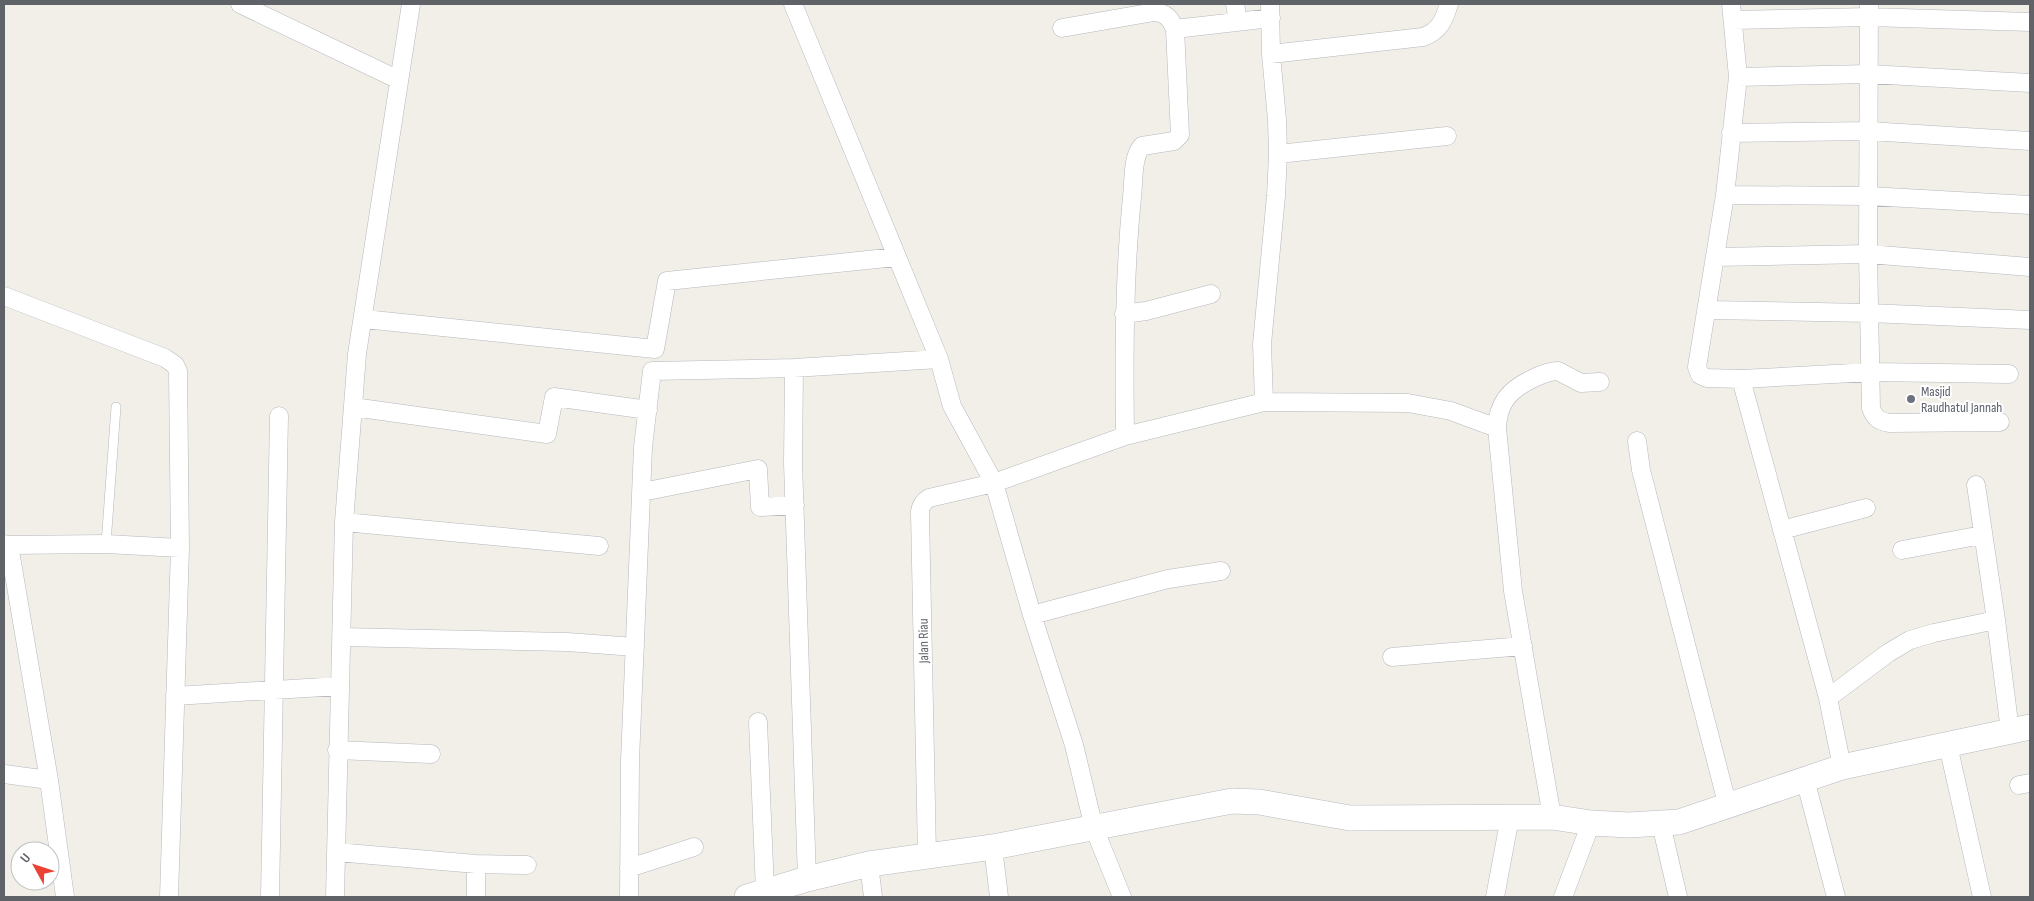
<svg xmlns="http://www.w3.org/2000/svg" width="2034" height="901" font-family="'Sofia Sans Condensed',sans-serif">
  <style>
    .lines { fill: none; stroke-linecap: round; stroke-linejoin: round }
    .lane-casing { stroke: #b5b8bc; stroke-width: 10 }
    .street-casing { stroke: #b5b8bc; stroke-width: 19 }
    .secondary-casing { stroke: #b6babf; stroke-width: 26 }
    .lane { stroke: #fff; stroke-width: 9 }
    .street { stroke: #fff; stroke-width: 18 }
    .secondary { stroke: #fff; stroke-width: 25 }
    .worship-dot { fill: #6b7280; stroke: #fff; stroke-width: 2 }
    .labels { text-anchor: middle; stroke-width: 4; stroke-linejoin: round; paint-order: stroke }
    .worship-label { font-size: 14px; fill: #5b616d; stroke: #fff; text-anchor: start }
    .street-label { font-size: 14px; fill: #5f6368; stroke: #fff }
  </style>
  <rect width="100%" height="100%" fill="#f1efe8"/>
  <g class="lines">
    <g class="lane-casing">
      <path id="lane" d="M106 544 116 407"/>
    </g>
    <g class="street-casing">
      <path id="street" d="M240 4 399 80
        M793 4 939 359 952 406 994 483 1032 615 1074 745 1094 828 1122 897
        M1235 4 1238 22
        M1731 4 1738 77 1725 195 1697 367 1700 375 1707 378 1741 379 1871 372 2009 374
        M1869 4 1868 254 1871 408C1874 417 1878 421 1889 423L2000 422
        M1733 20 1869 17 2030 22
        M1062 28 1154 12C1166 13 1170 18 1175 29L1271 18
        M1271 54 1423 37C1440 31 1444 20 1449 4
        M1738 77 1869 74 2030 83
        M1731 133 1869 131 2030 141
        M1278 154 1447 136
        M1725 195 1869 196 2030 205
        M1715 257 1868 254 2030 267
        M4 296 165 358 175 365 178 371 180 548 169 897
        M1707 310 1869 313 2030 320
        M1124 314 1146 311 1211 294
        M364 319 655 349 667 281 896 257
        M794 368 793 463 807 879
        M1741 379 1828 698 1842 767
        M1264 402 1262 344 1276 196 1278 154 1277 120 1271 54 1270 4
        M353 407 547 434 554 397 648 410
        M1497 428C1498 403 1509 390 1532 379 1540 375 1549 371 1558 371L1581 383 1600 382
        M1125 436C1124 356 1124 277 1132 197 1134 181 1132 157 1142 146L1174 141 1180 135 1175 29
        M1637 441 1641 470 1728 807
        M1976 485 1996 620 2010 731
        M642 492 758 469 760 507 795 505
        M344 522 599 546
        M1782 530 1866 508
        M4 544 9 545 49 780 65 897
        M9 545 106 544 180 548
        M1902 550 1982 535
        M1032 615 1168 579 1221 571
        M341 637 567 642 635 647
        M1392 657 1523 646
        M175 696 340 686
        M1828 698 1888 653 1910 640 1934 633 1996 620
        M758 722 765 891
        M1948 745 1982 897
        M337 750 431 754
        M4 774 49 780
        M1805 779 1836 897
        M2019 785 2030 783
        M1661 824 1678 897
        M993 847 999 897
        M336 852 476 864 527 865
        M927 855 920 513C920 506 923 502 929 498L994 483 1125 436 1264 402 1408 403 1451 411 1497 428 1513 591 1552 817
        M869 864 873 897
        M629 868 694 847
        M270 897 279 416
        M335 897 344 522 357 354 411 4
        M476 897V864
        M629 897 630 761 643 447 652 371 794 368 939 359
        M1495 897 1510 817
        M1563 897 1591 823"/>
    </g>
    <g class="secondary-casing">
      <path id="secondary" d="M747 897 807 879 869 864 993 847 1232 801 1259 802 1350 818 1552 817 1591 823 1629 825 1679 822 1842 767 2030 727"/>
    </g>
    <use href="#lane" class="lane"/>
    <use href="#street" class="street"/>
    <use href="#secondary" class="secondary"/>
  </g>
  <circle class="worship-dot" cx="1911" cy="399" r="5"/>
  <g class="labels">
    <g class="worship-label">
      <text x="1921" y="396">Masjid<tspan x="1921" dy="16">Raudhatul Jannah</tspan></text>
    </g>
    <g class="street-label">
      <text transform="translate(923 641) rotate(-91)" y="5">Jalan Riau</text>
    </g>
  </g>
  <rect width="2034" height="901" fill="none" stroke="#5f6368" stroke-width="10"/>
  <g transform="translate(35 866) rotate(310)"><circle r="24" fill="#ffffff" stroke="#bfc1c3"/>
  <path d="M0-4L9 19L0 12L-9 19Z" fill="#ea4335"/>
  <text y="-8" font-size="14" font-weight="bold" text-anchor="middle" fill="#5f6368">U</text>
  </g>
</svg>
